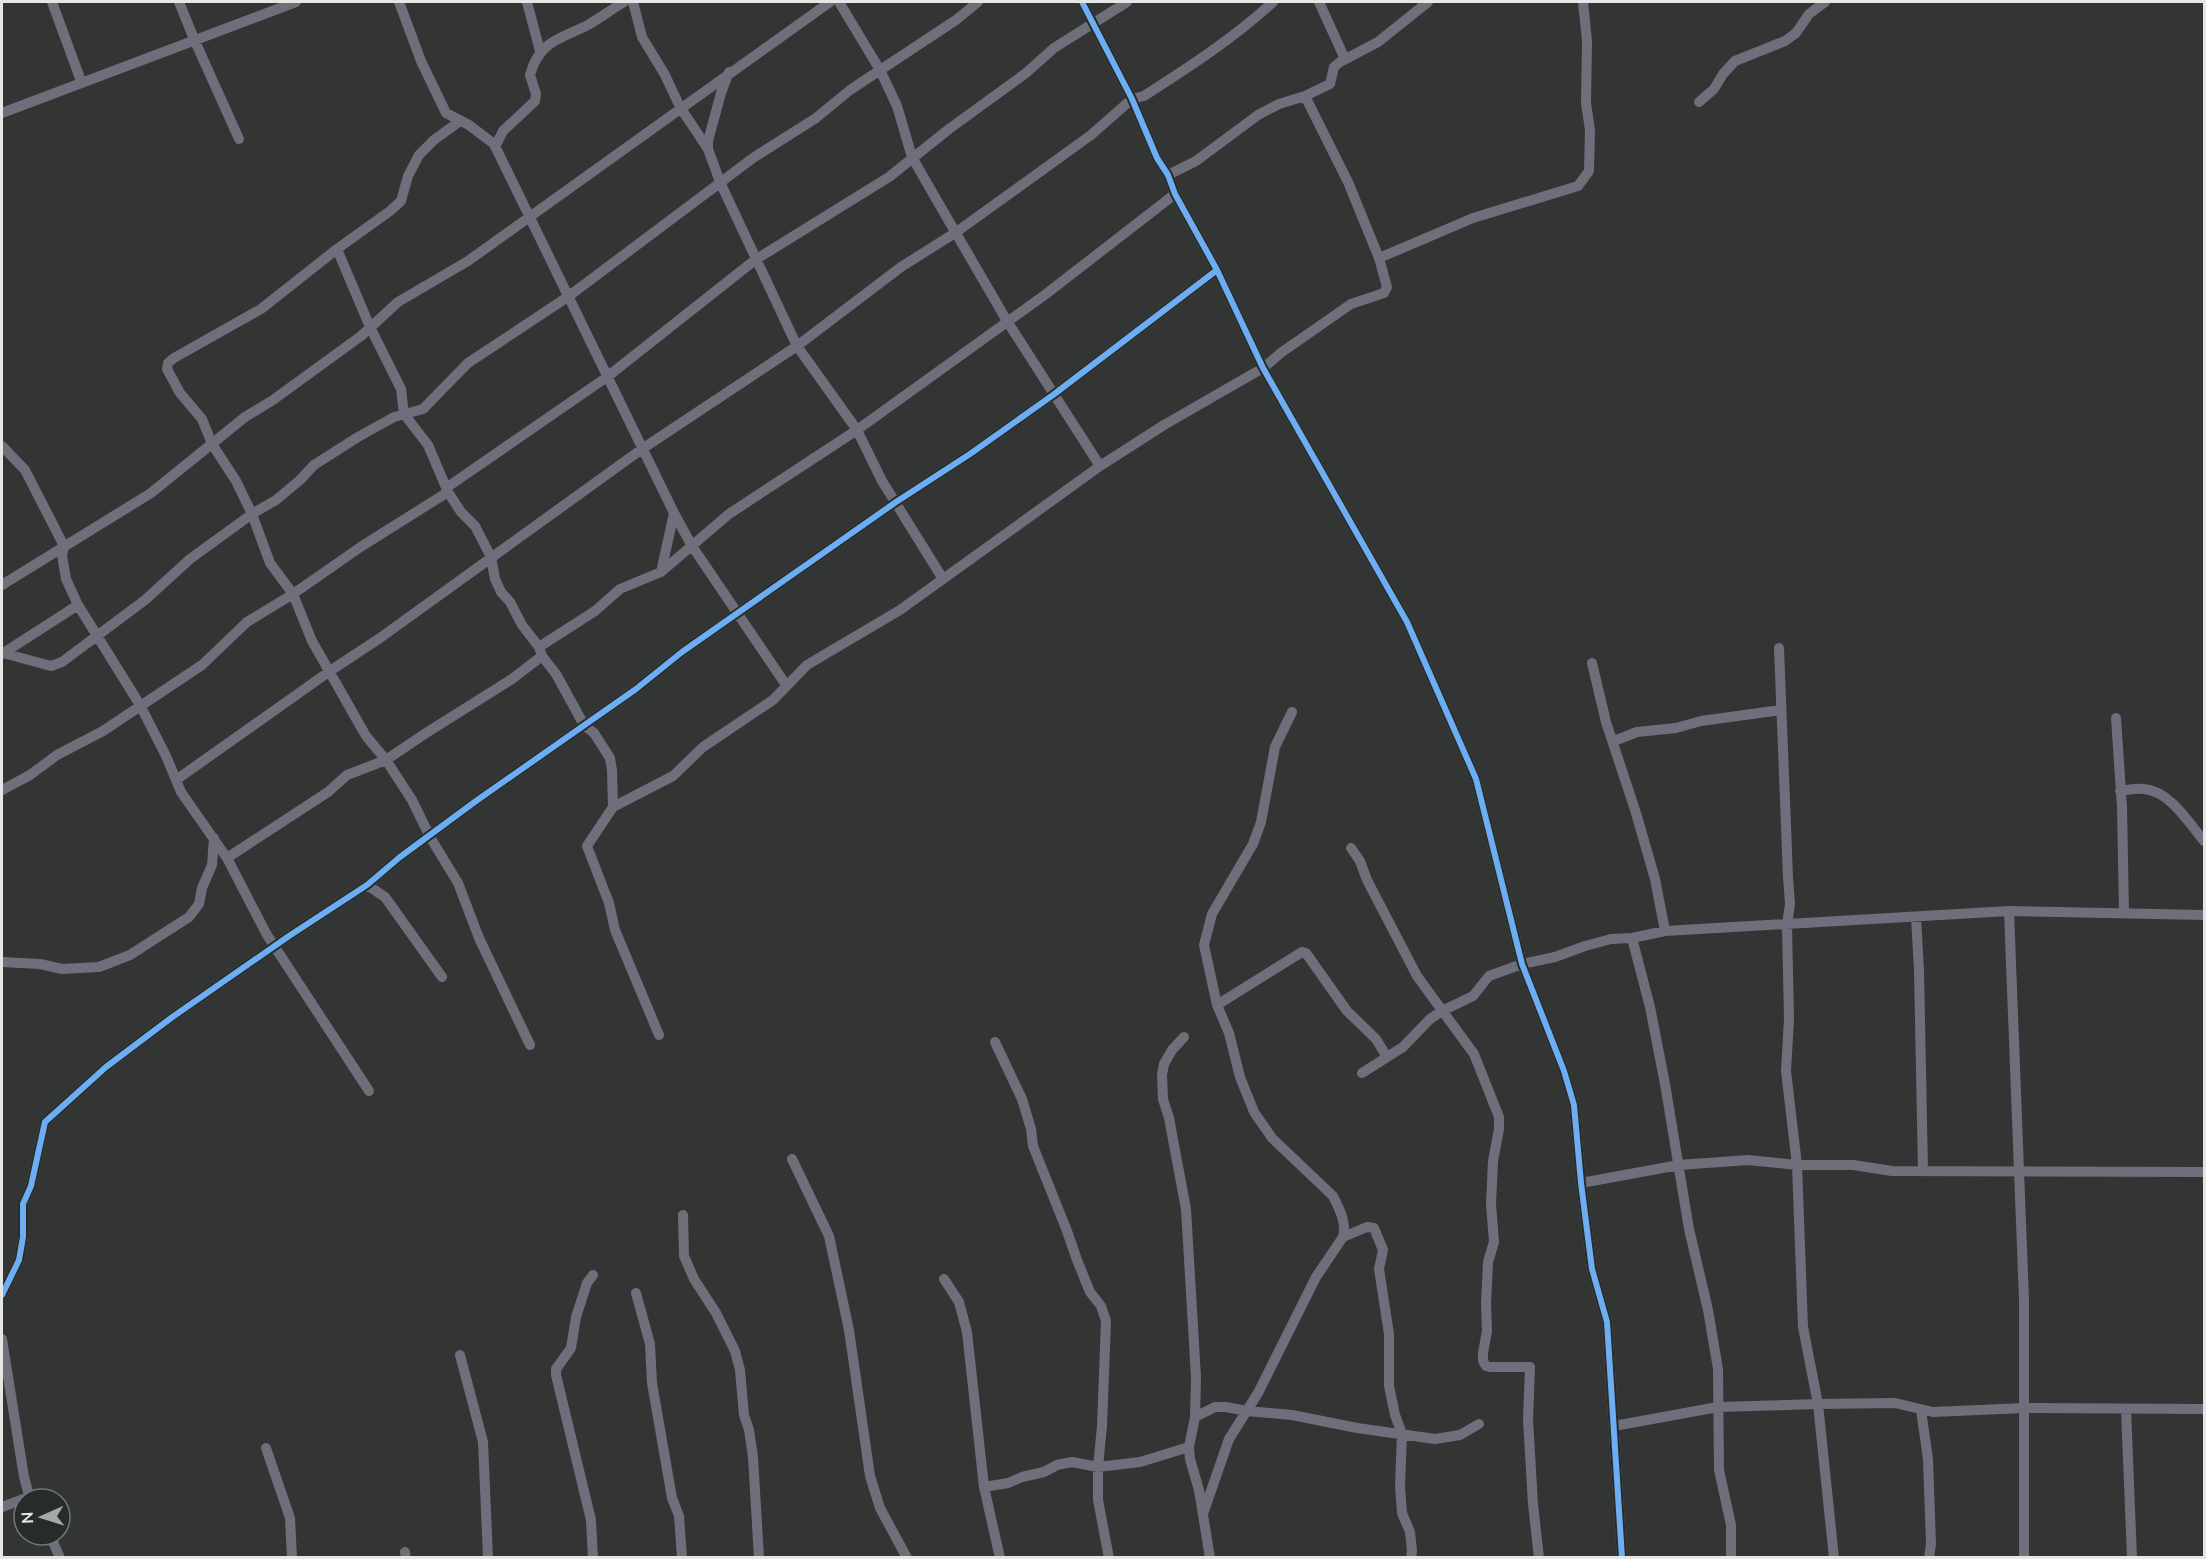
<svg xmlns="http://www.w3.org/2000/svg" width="2206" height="1559" font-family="Mulish,sans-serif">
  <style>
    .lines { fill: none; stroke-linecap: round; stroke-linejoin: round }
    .street { stroke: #6e6f7a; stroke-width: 10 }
    .cycleway-casing { stroke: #272c28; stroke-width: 10 }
    .cycleway { stroke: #6dadf4; stroke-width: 6 }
  </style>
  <rect width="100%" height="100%" fill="#323533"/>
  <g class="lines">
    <path class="street" d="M52 2 81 81
      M179 2 194 39 239 139
      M399 2 421 61 446 113 469 125 494 144 674 513 692 546 786 685
      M527 2 540 51
      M633 2 642 37 665 75 680 107 708 149
      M839 2 880 70 897 106 912 157 939 204 1007 321 1100 466
      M1082 2 1132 99 1157 158 1168 175 1175 194 1217 270 1263 368 1407 622 1476 779 1522 964 1564 1071 1574 1105 1581 1183 1592 1269 1607 1322 1622 1558
      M1319 2 1345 59
      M729 72 721 93 708 141V149L720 182 797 346 857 430 882 481 943 579
      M1699 102 1714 89 1723 74 1735 61 1785 41 1796 33 1809 14 1825 2
      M2 113 296 2
      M460 121 434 140 419 155 408 176 401 201 390 211 337 249 261 309 174 358 168 363 167 369 180 393 202 419 212 444 236 481 252 514 270 563 293 594 312 641 366 736 386 760 412 800 430 837 458 883 479 938 530 1045
      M495 147 503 131 535 101 536 94 530 75C539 41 560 39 588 25 600 18 612 9 624 2
      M1168 175 1196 161 1258 115 1279 104 1305 96 1330 84 1334 67 1340 62 1378 42 1428 2
      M337 249 370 327 401 389 404 414 428 445 448 492 461 512 475 526 491 557 495 579 501 592 510 602 522 625 539 647 542 656 556 674 584 725 594 733 610 758 612 770 613 807 587 846 609 903 615 930 659 1035
      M1379 258 1473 218 1578 186 1589 171 1590 130 1586 103 1587 41 1583 2
      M2 446 25 470 64 546 62 555 66 579 78 605 140 705 166 756 181 792 227 858 267 935 369 1091
      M446 488 607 377 755 260 889 177 949 129 1026 73 1054 48 1127 2
      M661 572 674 513
      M2 585 151 493 245 417 273 400 361 336 398 302 468 261 830 2
      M539 647 595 611 620 589 661 572 729 514 857 430 1046 294 1175 194
      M1779 648 1788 877 1790 904 1787 925 1789 1019 1786 1071 1797 1165 1803 1327 1818 1404 1834 1558
      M3 653 51 666 62 662 145 600 190 559 252 514 276 500 300 480 314 465 358 437 394 417 423 409 468 363 569 296 753 158 816 118 850 90 956 20 978 2
      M2 654 78 605
      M1592 663 1606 722 1636 813 1655 879 1665 931
      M1292 712 1275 747 1261 822 1253 844 1212 914 1204 945 1217 1005 1229 1033 1240 1077 1254 1112 1272 1138 1333 1196C1339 1208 1347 1223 1343 1237
      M2116 718 2122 807 2124 913
      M1614 741 1637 732 1676 728 1701 721 1781 710
      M176 780 330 671 380 638 642 449 797 346 901 267 955 233 1091 135 1132 99 1144 96C1189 67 1234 38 1273 2
      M2 790 30 775 57 755 103 731 202 665 247 622 293 594 362 546 448 492
      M2120 791C2128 790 2137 788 2144 789 2170 791 2189 823 2204 841
      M613 807 673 776 703 747 773 700 807 665 900 610 1100 466 1164 425 1263 368 1282 352 1351 304 1384 293 1387 287 1379 258 1348 182 1305 96
      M1351 848 1360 861 1367 880 1417 976 1474 1054 1499 1117V1129L1493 1161 1491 1204 1494 1242 1488 1262 1486 1304 1487 1331 1483 1353V1361L1486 1366 1490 1367H1530L1528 1420 1533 1504 1539 1558
      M227 858 328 792 347 775 386 760 426 733 512 679 542 656
      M367 885 385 897 442 977
      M2009 911 2024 1300V1558
      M1916 917 1919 970 1923 1171
      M1632 938 1650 1007 1665 1084 1689 1229 1708 1310 1718 1369 1719 1470 1731 1525V1558
      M2 962 40 964 62 969 99 967 130 955 189 917 199 904 202 888 212 865 214 838
      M1217 1005 1302 952 1306 953 1347 1011 1376 1039 1387 1057
      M1184 1037 1172 1050 1164 1064 1162 1075 1163 1099 1169 1118 1186 1209 1196 1377 1195 1417 1189 1447 1190 1459 1199 1490 1210 1558
      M995 1042 1022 1099 1031 1129 1033 1146 1067 1231 1077 1260 1090 1292 1101 1306 1106 1321 1102 1426 1098 1467V1500L1109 1558
      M1362 1073 1403 1047 1430 1019 1442 1011 1473 996 1489 976 1522 964 1555 957 1585 946 1611 939 1632 938 1665 931 2009 911 2204 915
      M792 1159 829 1236 849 1330 870 1476 880 1508 907 1558
      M1581 1183 1679 1165 1748 1160 1797 1165H1853L1892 1171 2204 1172
      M683 1215 684 1256 694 1279 716 1313 735 1351 740 1370 744 1415 749 1430 753 1457 759 1558
      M593 1275 587 1283 576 1317 571 1348 556 1369V1375L591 1520 593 1558
      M944 1279 959 1302 967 1332 984 1487 1000 1558
      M636 1293 650 1344 652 1383 672 1498 679 1516 682 1558
      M2 1295 19 1260 23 1237V1204L31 1186 45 1122 106 1067 171 1018 289 936 367 885 400 857 476 801 636 689 682 652 896 502 970 454 1053 395 1217 270
      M2 1339 24 1477 30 1499
      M460 1355 483 1442 488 1558
      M2126 1409 2132 1558
      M1921 1410 1928 1459 1931 1544 1929 1558
      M1195 1417 1215 1407H1226L1247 1411 1292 1415 1357 1428 1435 1439 1460 1435 1479 1424
      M1614 1426 1718 1407 1818 1404 1895 1403 1933 1412 2024 1408 2204 1409
      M266 1448 290 1518 292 1558
      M984 1487 1008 1483 1022 1477 1044 1472 1057 1465 1072 1462 1098 1467 1140 1462 1189 1447
      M2 1507 29 1497
      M1204 1511 1229 1439 1258 1393 1316 1277 1343 1237 1367 1227 1374 1228 1383 1250 1379 1269 1389 1334V1386L1395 1415 1402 1434 1400 1486 1402 1513 1410 1532 1412 1551 1411 1558
      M50 1535 60 1558
      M405 1552 406 1558"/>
    <g class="cycleway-casing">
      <path id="cycleway" d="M1082 2 1132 99 1157 158 1168 175 1175 194 1217 270 1263 368 1407 622 1476 779 1522 964 1564 1071 1574 1105 1581 1183 1592 1269 1607 1322 1622 1558
        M2 1295 19 1260 23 1237V1204L31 1186 45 1122 106 1067 171 1018 289 936 367 885 400 857 476 801 636 689 682 652 896 502 970 454 1053 395 1217 270"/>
    </g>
    <use href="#cycleway" class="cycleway"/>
  </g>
  <rect width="2206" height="1559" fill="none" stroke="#e4e7e4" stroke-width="6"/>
  <g transform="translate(42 1517) rotate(267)"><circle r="28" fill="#272c28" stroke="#737773" stroke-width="1.5"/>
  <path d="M0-4.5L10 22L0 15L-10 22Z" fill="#a6a9a6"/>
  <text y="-9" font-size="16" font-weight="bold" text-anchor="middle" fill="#e4e7e4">N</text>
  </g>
</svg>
